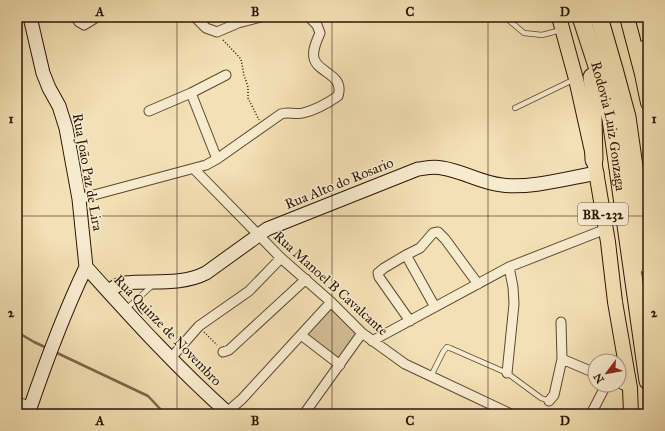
<svg xmlns="http://www.w3.org/2000/svg" width="665" height="431" font-family="'IM FELL Great Primer',serif">
  <style>
    .green { fill: #d1bd96; stroke: #7e684e }
    .lines { fill: none; stroke-linecap: round; stroke-linejoin: round }
    .stream { stroke: #7b654b; stroke-width: 2.5 }
    .lane-casing { stroke: #5e4732; stroke-width: 6 }
    .street-casing { stroke: #5e4732; stroke-width: 11 }
    .secondary-casing { stroke: #2c1406; stroke-width: 15 }
    .primary-casing { stroke: #2c1406; stroke-width: 16 }
    .highway-casing { stroke: #2c1406; stroke-width: 19 }
    .path { stroke: #2c1406; stroke-width: 1.5; stroke-dasharray: 1 2; stroke-linecap: butt }
    .lane { stroke: #f7ebce; stroke-width: 4.5 }
    .street { stroke: #f7ebce; stroke-width: 9 }
    .secondary { stroke: #f7ebce; stroke-width: 13 }
    .primary { stroke: #f3e0b4; stroke-width: 14 }
    .highway { stroke: #f3e0b4; stroke-width: 17 }
    .grid { fill: none; stroke: #2c1406; stroke-width: 1; stroke-opacity: 0.55 }
    .labels { text-anchor: middle; stroke-width: 3; stroke-linejoin: round; paint-order: stroke }
    .shield { fill: #f7ebce; stroke: #695442; stroke-width: 1 }
    .shield-label { font-size: 13px; font-weight: bold; fill: #2c1406 }
    .street-label { font-size: 14px; fill: #2c1406; stroke: #f7ebce }
    .neatline { fill: none; stroke: #2c1406; stroke-width: 1.5 }
    .grid-label { font-size: 13px; text-anchor: middle; font-weight: bold; fill: #2c1406 }
  </style>
  <rect width="100%" height="100%" fill="#f3e0b4"/>
  <filter id="stains"><feTurbulence type="fractalNoise" baseFrequency=".005" numOctaves="4"/><feColorMatrix values="0 0 0 0 .2 0 0 0 0 .09 0 0 0 0 .02 0 0 0 .5 -.17"/></filter>
  <radialGradient id="worn" r=".72"><stop offset=".6" stop-color="#630" stop-opacity="0"/><stop offset="1" stop-color="#630" stop-opacity=".3"/></radialGradient>
  <path class="green" d="M331 305 360 333 340 361 304 334Z"/>
  <g class="lines">
    <path class="stream" d="M17 332 34 342 47 348
      M55 352 148 396 165 414"/>
    <g class="lane-casing">
      <path id="lane" d="M505 17 524 33 542 35 561 30
        M515 108 575 79
        M126 309 153 285
        M431 376 443 352 447 347 450 348 507 373 541 398 549 401"/>
    </g>
    <g class="street-casing">
      <path id="street" d="M75 17 79 22 84 25 97 17
        M195 17 206 28 217 32 238 23 261 17
        M635 49 648 44
        M191 93 217 159
        M149 111 191 93 226 75
        M194 169 281 258 331 302 362 333 405 364 511 414
        M79 199 206 165 217 159 281 114C288 111 295 115 303 113 315 110 328 103 338 96 345 74 317 73 314 58 312 50 317 40 320 33L317 25 309 17
        M406 255 435 307
        M410 321 379 277 378 273 384 268 406 255 420 248 433 233 438 232 445 239 478 284
        M301 335 340 365
        M372 341 509 267 606 229
        M223 352 229 350 306 279
        M170 359 199 326 249 291 281 258
        M562 359 595 373
        M507 373 514 304 513 287 509 267
        M619 383 630 388
        M549 401 554 395 562 359 561 322
        M17 402 30 406
        M227 412 242 399 331 302
        M304 414 362 333
        M591 414 606 385"/>
    </g>
    <g class="secondary-casing">
      <path id="secondary" d="M30 17 43 73 49 88 59 106 66 128 79 199 86 267
        M86 267C132 318 177 368 229 414
        M108 291 118 285 124 283C152 280 180 286 206 273L267 229 418 169C426 168 434 166 442 168 463 171 481 183 502 185 530 189 568 178 597 173
        M28 414C45 364 63 315 86 267"/>
    </g>
    <g class="primary-casing">
      <path id="primary" d="M559 17 576 79 594 160 608 242 615 302 630 388 631 414
        M627 17 642 74 648 103"/>
    </g>
    <g class="highway-casing">
      <g id="highway">
        <path id="s1" d="M581 17 597 66 611 119 648 381"/>
        <path d="M599 17 614 69 627 117 648 266"/>
        <path d="M592 77 593 86V119L594 160"/>
      </g>
    </g>
    <path class="path" d="M223 40 241 59 244 75 248 87V98L259 120
      M204 332 217 345"/>
    <use href="#lane" class="lane"/>
    <use href="#street" class="street"/>
    <use href="#secondary" class="secondary"/>
    <use href="#primary" class="primary"/>
    <use href="#highway" class="highway"/>
  </g>
  <path class="grid" d="M177 17V414M332 17V414M488 17V414M17 216H648"/>
  <g class="labels">
    <rect class="shield" x="578" y="203" width="50" height="22" rx="3"/>
    <g class="shield-label">
      <text x="603" y="219">BR-232</text>
    </g>
    <g class="street-label">
      <text dy="5" stroke="none"><textPath href="#s1" startOffset="113">Rodovia Luiz Gonzaga</textPath></text>
      <text transform="translate(88 172) rotate(80)" y="5">Rua João Paz de Lira</text>
      <text transform="translate(339 183) rotate(-22)" y="5">Rua Alto do Rosario</text>
      <text transform="translate(331 283) rotate(42)" y="5">Rua Manoel B Cavalcante</text>
      <text transform="translate(168 330) rotate(46)" y="5">Rua Quinze de Novembro</text>
    </g>
  </g>
  <rect width="665" height="431" fill="none" stroke="#f3e0b4" stroke-width="44"/>
  <g transform="translate(607 373) rotate(238)"><circle r="19" fill="#f7ebce" stroke="#a6957e"/>
  <path d="M0-3L7 15L0 10L-7 15Z" fill="#8f2418"/>
  <text y="-6" font-size="11" font-weight="bold" text-anchor="middle" fill="#2c1406">N</text>
  </g>
  <rect x="22" y="22" width="621" height="387" class="neatline"/>
  <g class="grid-label">
    <text x="100" y="16">A</text>
    <text x="255" y="16">B</text>
    <text x="410" y="16">C</text>
    <text x="565" y="16">D</text>
    <text x="11" y="123">1</text>
    <text x="654" y="123">1</text>
    <text x="11" y="317">2</text>
    <text x="654" y="317">2</text>
    <text x="100" y="425">A</text>
    <text x="255" y="425">B</text>
    <text x="410" y="425">C</text>
    <text x="565" y="425">D</text>
  </g>
  <rect width="100%" height="100%" filter="url(#stains)"/>
  <rect width="100%" height="100%" fill="url(#worn)"/>
</svg>
